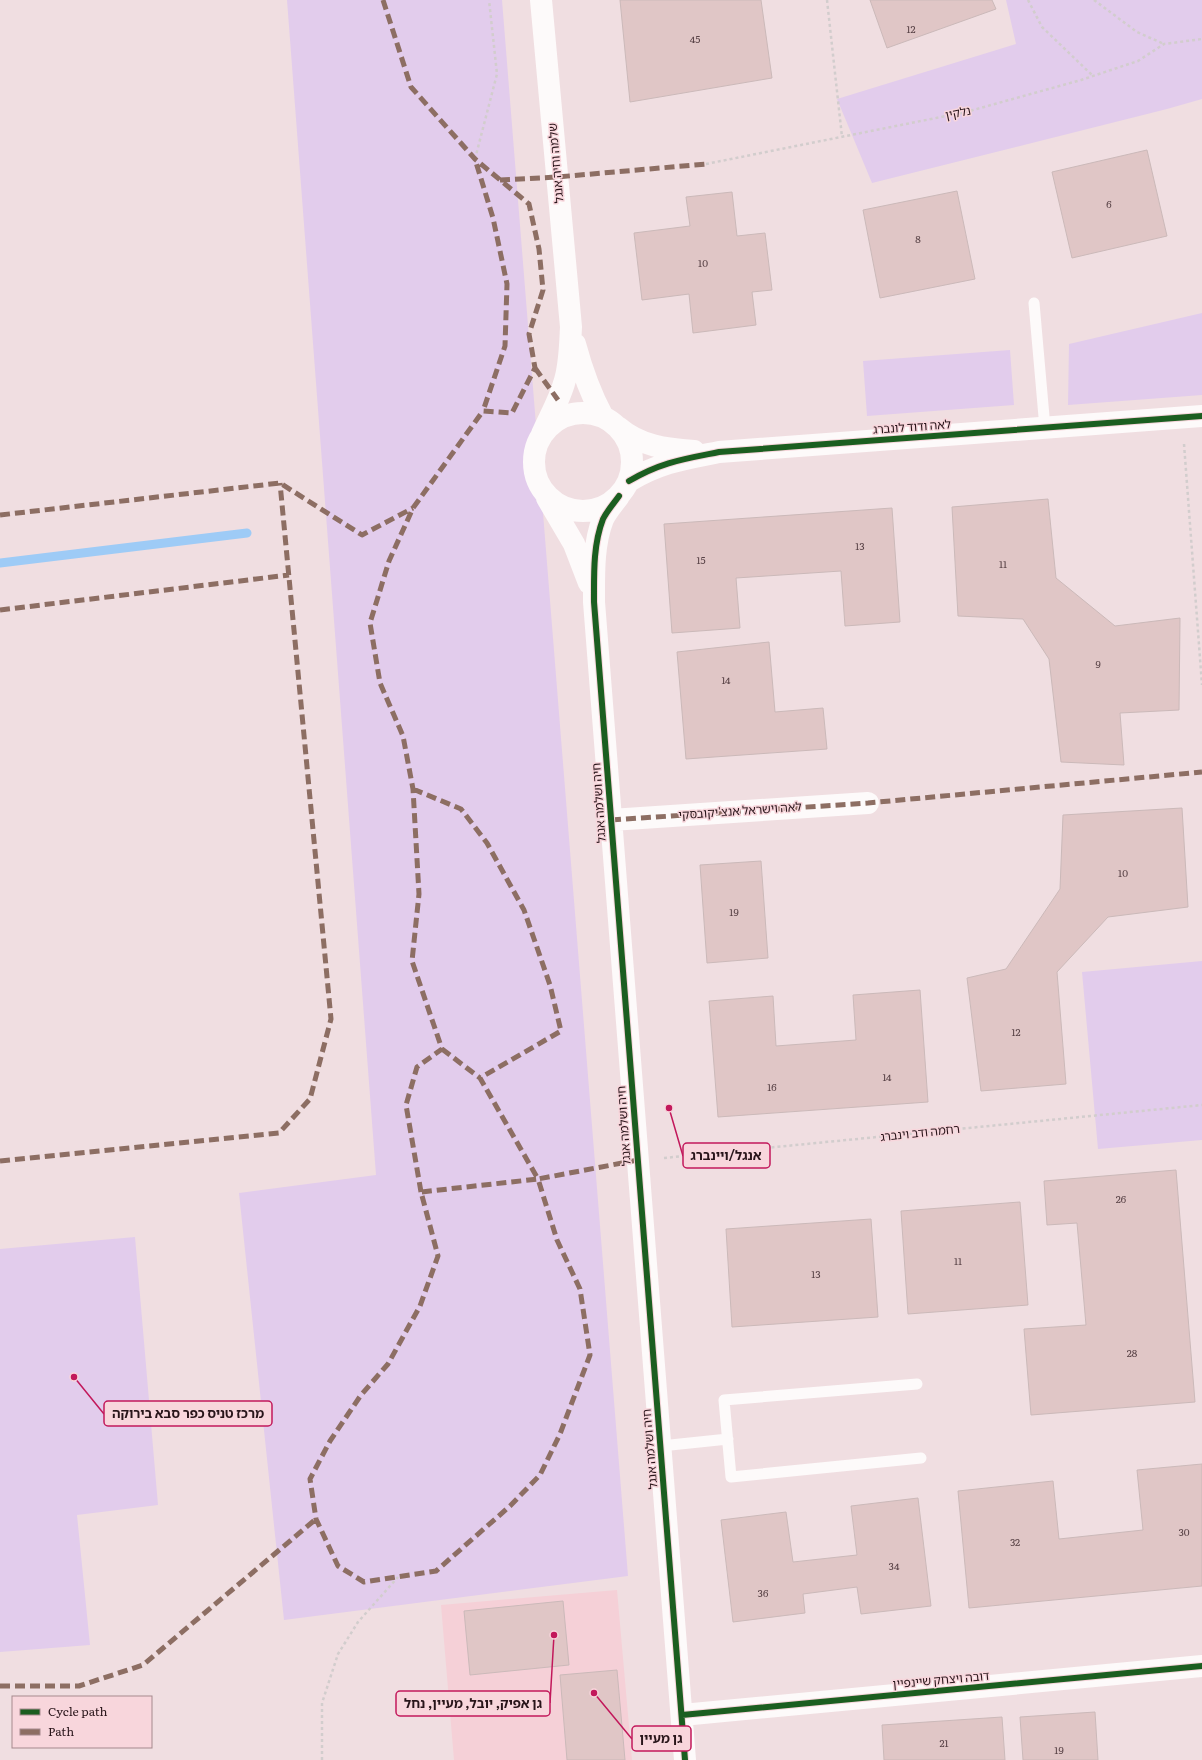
<svg xmlns="http://www.w3.org/2000/svg" width="1202" height="1760" font-family="Literata,'Noto Sans Hebrew',serif">
  <style>
    .built { fill: #f5d0d7 }
    .green { fill: #e2ccec }
    .lines { fill: none; stroke-linecap: round; stroke-linejoin: round }
    .stream { stroke: #9ecbf6; stroke-width: 9 }
    .building { fill: #e0c6c6; stroke: #cbb9b9 }
    .path { stroke: #d2cdcd; stroke-width: 2.5; stroke-dasharray: 3 3; stroke-linecap: butt }
    .service { stroke: #fdfafa; stroke-width: 11 }
    .minor { stroke: #fdfafa; stroke-width: 22 }
    .quiet { stroke: #8d6e63; stroke-width: 5; stroke-dasharray: 10 5; stroke-linecap: butt }
    .cycleway-casing { stroke: #f8d6dc; stroke-width: 8 }
    .cycleway { stroke: #1b5e20; stroke-width: 6 }
    .labels { text-anchor: middle; stroke-width: 3; stroke-linejoin: round; paint-order: stroke }
    .number-label { font-size: 10px; fill: #584246 }
    .street-label { font-size: 12px; fill: #29151a; stroke: #f8d6dc }
    .leader { fill: none; stroke: #c2185b; stroke-width: 1.5 }
    .callout-dot { fill: #c2185b; stroke: #f8d6dc; stroke-width: 1.5 }
    .callout { fill: #f8d6dc; stroke: #c2185b; stroke-width: 1.5 }
    .callout-label { font-size: 13px; text-anchor: middle; font-weight: bold; fill: #29151a }
  </style>
  <rect width="100%" height="100%" fill="#f0dee1"/>
  <path class="built" d="M617 1590 632 1760H454L441 1605Z"/>
  <path class="green" d="M287 0H502L628 1576 284 1620 239 1193 376 1175Z
    M1006 0H1202V99L1167 109 872 183 837 99 1016 44Z
    M1202 313V395L1068 405 1069 344Z
    M1010 350 1014 405 867 416 863 361Z
    M1202 961V1140L1098 1149 1082 972Z
    M135 1237 158 1505 77 1515 90 1645 0 1652V1249Z"/>
  <g class="lines">
    <path class="stream" d="M0 563 247 533"/>
  </g>
  <path class="building" d="M620 0H761L772 78 630 102Z
    M870 0H992L996 9 887 48Z
    M1147 150 1167 236 1072 258 1052 172Z
    M957 191 975 279 880 298 863 210Z
    M732 192 737 236 765 233 772 290 752 292 756 325 693 333 689 294 642 300 634 233 690 226 686 197Z
    M1048 499 1056 578 1115 626 1180 618 1179 710 1120 713 1124 765 1061 762 1049 659 1023 619 958 616 952 507Z
    M892 508 900 622 845 626 841 571 736 578 740 628 672 633 664 524Z
    M769 642 775 712 823 708 827 749 686 759 677 652Z
    M1182 808 1188 907 1108 917 1057 972 1066 1084 981 1091 967 978 1006 969 1060 889 1063 815Z
    M761 861 768 958 707 963 700 865Z
    M920 990 928 1102 718 1117 709 1001 773 996 776 1046 856 1040 853 995Z
    M1176 1170 1195 1402 1031 1415 1024 1329 1086 1325 1077 1223 1047 1225 1044 1181Z
    M1020 1202 1028 1305 908 1314 901 1211Z
    M871 1219 878 1317 732 1327 726 1229Z
    M1202 1464V1586L969 1608 958 1491 1053 1481 1059 1539 1143 1530 1137 1470Z
    M918 1498 931 1606 861 1614 857 1587 803 1594 805 1613 733 1622 721 1520 786 1512 793 1562 857 1555 851 1506Z
    M563 1601 569 1665 470 1675 464 1611Z
    M617 1670 625 1760H567L560 1675Z
    M1095 1712 1098 1760H1023L1020 1717Z
    M1002 1717 1005 1760H884L882 1725Z"/>
  <g class="lines">
    <path class="path" d="M827 0 842 137
      M1028 0 1042 27 1093 76
      M1094 0 1137 32 1164 44
      M475 159 497 74 489 0
      M706 164 966 112 1081 80 1138 61 1164 44 1202 39
      M1184 444 1202 685
      M664 1158 1202 1105
      M322 1760V1703L338 1654 358 1622 398 1577"/>
    <path class="service" d="M1034 303 1045 428
      M917 1384 724 1400 731 1477 921 1458
      M661 1446 728 1439"/>
    <path class="minor" d="M541 0 571 327C570 344 570 363 565 380 560 399 550 416 542 434
      M575 344C582 370 590 393 603 417
      M534 462a49 49 0 1 1 98 0a49 49 0 1 1-98 0Z
      M618 427C640 446 666 449 694 451
      M629 481C661 462 684 459 719 452L1202 416
      M619 496C614 503 607 511 603 519 593 545 594 574 594 602L685 1760
      M547 498 574 544 589 583
      M611 820 868 803
      M682 1715 1202 1666"/>
    <path class="quiet" d="M383 0 411 87 475 159 529 204 539 249 543 290 529 334 535 368 512 413 483 411 505 346 507 284 493 218 475 159
      M500 180 557 177 706 164
      M535 368 558 400
      M0 515 280 483 362 535 413 508
      M0 610 289 575
      M413 789 461 809 487 843 524 910 550 985 561 1031 480 1078 538 1179 421 1192 438 1256 420 1306 388 1364 361 1395 330 1441 310 1479 316 1519 338 1566 364 1582 436 1571 510 1506 540 1475 560 1434 590 1355 580 1289 557 1240 538 1179 638 1160
      M611 820 868 803 1202 772
      M442 1049 480 1078
      M0 1161 279 1133 310 1099 331 1019 280 483
      M421 1192 406 1105 417 1067 442 1049 412 961 419 894 413 789 403 736 380 683 370 623 389 561 413 508 483 411
      M0 1686H79L143 1665 316 1519"/>
    <g class="cycleway-casing">
      <path id="cycleway" d="M629 481C661 462 684 459 719 452L1202 416
        M619 496C614 503 607 511 603 519 593 545 594 574 594 602L685 1760
        M682 1715 1202 1666"/>
    </g>
    <use href="#cycleway" class="cycleway"/>
  </g>
  <g class="labels">
    <g class="number-label">
      <text x="911" y="33">12</text>
      <text x="695" y="43">45</text>
      <text x="1109" y="208">6</text>
      <text x="918" y="243">8</text>
      <text x="703" y="267">10</text>
      <text x="860" y="550">13</text>
      <text x="701" y="564">15</text>
      <text x="1003" y="568">11</text>
      <text x="1098" y="668">9</text>
      <text x="726" y="684">14</text>
      <text x="1123" y="877">10</text>
      <text x="734" y="916">19</text>
      <text x="1016" y="1036">12</text>
      <text x="887" y="1081">14</text>
      <text x="772" y="1091">16</text>
      <text x="1121" y="1203">26</text>
      <text x="958" y="1265">11</text>
      <text x="816" y="1278">13</text>
      <text x="1132" y="1357">28</text>
      <text x="1184" y="1536">30</text>
      <text x="1015" y="1546">32</text>
      <text x="894" y="1570">34</text>
      <text x="763" y="1597">36</text>
      <text x="944" y="1747">21</text>
      <text x="1059" y="1754">19</text>
    </g>
    <g class="street-label">
      <text transform="translate(958 113) rotate(-12)" y="4">נלקין</text>
      <text transform="translate(556 163) rotate(-95)" y="4">שלמה וחיה אנגל</text>
      <text transform="translate(912 427) rotate(-4)" y="4">לאה ודוד לונברג</text>
      <text transform="translate(599 803) rotate(-94)" y="4">חיה ושלמה אנגל</text>
      <text transform="translate(740 811) rotate(-4)" y="4">לאה וישראל אנצ'יקובסקי</text>
      <text transform="translate(624 1126) rotate(-94)" y="4">חיה ושלמה אנגל</text>
      <text transform="translate(920 1133) rotate(-6)" y="4">רחמה ודב וינברג</text>
      <text transform="translate(650 1449) rotate(-95)" y="4">חיה ושלמה אנגל</text>
      <text transform="translate(941 1680) rotate(-5)" y="4">דובה ויצחק שיינפיין</text>
    </g>
  </g>
  <path class="leader" d="M669 1108L683 1156M74 1377L104 1414M554 1635L550 1703M594 1693L632 1739"/>
  <g class="callout-dot">
    <circle cx="669" cy="1108" r="4"/>
    <circle cx="74" cy="1377" r="4"/>
    <circle cx="554" cy="1635" r="4"/>
    <circle cx="594" cy="1693" r="4"/>
  </g>
  <g class="callout">
    <rect x="683" y="1143" width="87" height="25" rx="4"/>
    <rect x="104" y="1401" width="168" height="25" rx="4"/>
    <rect x="396" y="1691" width="154" height="25" rx="4"/>
    <rect x="632" y="1726" width="59" height="25" rx="4"/>
  </g>
  <g class="callout-label">
    <text x="726" y="1160">אנגל/ויינברג</text>
    <text x="188" y="1418">מרכז טניס כפר סבא בירוקה</text>
    <text x="473" y="1708">גן אפיק, יובל, מעיין, נחל</text>
    <text x="661" y="1743">גן מעיין</text>
  </g>
  <rect x="12" y="1696" width="140" height="52" fill="#f8d6dc" stroke="#a5898e"/>
  <rect x="20" y="1709" width="20" height="6" fill="#1b5e20" stroke="#a5898e"/>
  <text x="48" y="1716" font-size="12" fill="#29151a">Cycle path</text>
  <rect x="20" y="1729" width="20" height="6" fill="#8d6e63" stroke="#a5898e"/>
  <text x="48" y="1736" font-size="12" fill="#29151a">Path</text>
</svg>
